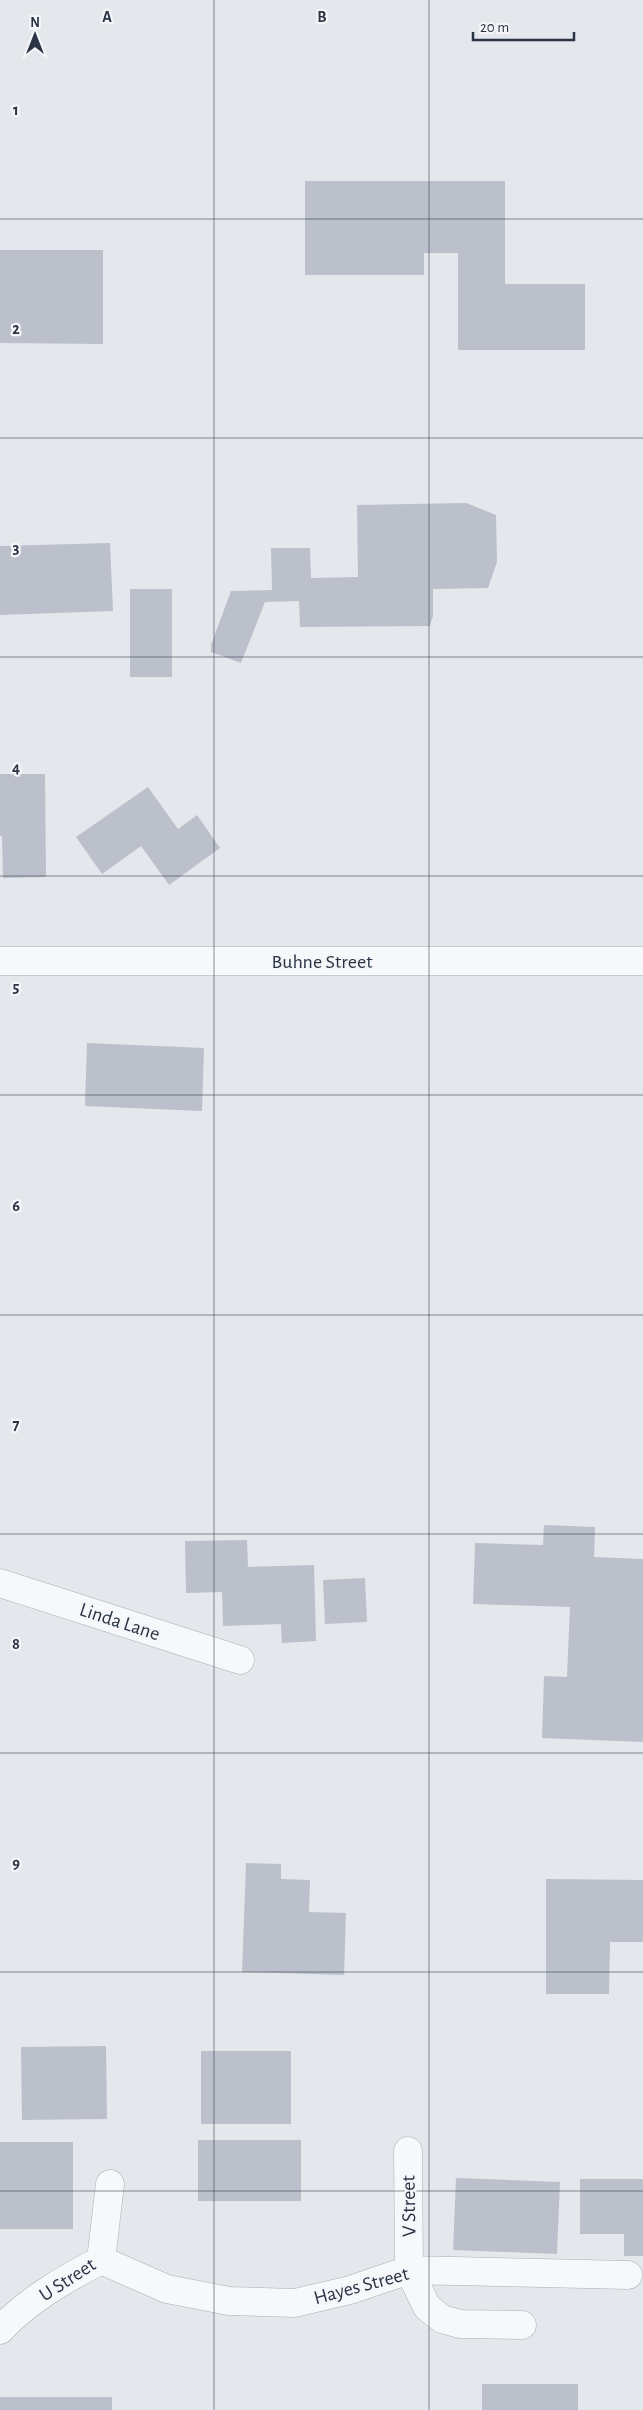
<svg xmlns="http://www.w3.org/2000/svg" width="643" height="2410" font-family="'Alegreya Sans',sans-serif">
  <style>
    .building { fill: #bbc0ca }
    .lines { fill: none; stroke-linecap: round; stroke-linejoin: round }
    .minor-casing { stroke: #a9aeb7; stroke-width: 29 }
    .tertiary-casing { stroke: #a9aeb7; stroke-width: 29 }
    .minor { stroke: #f7f8fa; stroke-width: 28 }
    .tertiary { stroke: #f7f8fa; stroke-width: 28 }
    .grid { fill: none; stroke: #2b3445; stroke-width: 1; stroke-opacity: 0.55 }
    .labels { text-anchor: middle; stroke-width: 4.5; stroke-linejoin: round; paint-order: stroke }
    .street-label { font-size: 20px; fill: #2b3445; stroke: #f4f6f9 }
    .grid-label { font-size: 16px; text-anchor: middle; font-weight: bold; fill: #2b3445; stroke: #f4f6f9; stroke-width: 4.5; stroke-linejoin: round; paint-order: stroke }
  </style>
  <rect width="100%" height="100%" fill="#e4e7ec"/>
  <path class="building" d="M305 181H505V284H585V350H458V253H424V275H305Z
    M0 250H103V344L0 343Z
    M466 503 496 515 497 562 488 588 433 589V616L430 626 300 627 299 601 265 602 241 663 211 652V645L231 591 272 590 271 548H310L311 578 358 577 357 505Z
    M110 543 113 611 0 615V546Z
    M130 589H172V677H130Z
    M0 774H45L46 877 3 878 2 836H0Z
    M148 787 178 829 197 815 220 848 169 885 141 846 102 874 76 837Z
    M87 1043 204 1048 202 1111 85 1106Z
    M544 1525 595 1527 594 1557 643 1559V1742L542 1738 544 1676 567 1677 570 1607 473 1604 475 1543 543 1545Z
    M247 1540 248 1567 314 1565 316 1641 282 1643 281 1624 223 1626 222 1592 186 1593 185 1541Z
    M365 1578 367 1622 325 1624 323 1580Z
    M246 1863 281 1864V1879L310 1880 309 1912 346 1913 344 1975 242 1972Z
    M546 1879 643 1880V1942H610L609 1994H546Z
    M106 2046 107 2119 22 2120 21 2047Z
    M201 2051H291V2124H201Z
    M198 2140H301V2201H198Z
    M0 2142H73V2229H0Z
    M456 2178 560 2182 557 2254 453 2250Z
    M580 2179H643V2256H624V2234H580Z
    M482 2384H578V2410H482Z
    M0 2397H112V2410H0Z"/>
  <g class="lines">
    <g class="minor-casing">
      <path id="minor" d="M0 1583 240 1660
        M408 2151 409 2270 427 2307 442 2319 460 2324 522 2325
        M101 2260 167 2289 229 2301 295 2303 350 2290 409 2270 628 2275
        M101 2260 110 2184
        M0 2330C28 2300 65 2279 101 2260"/>
    </g>
    <g class="tertiary-casing">
      <path id="tertiary" d="M0 961H643"/>
    </g>
    <use href="#minor" class="minor"/>
    <use href="#tertiary" class="tertiary"/>
  </g>
  <path class="grid" d="M214 0V2410M429 0V2410M0 219H643M0 438H643M0 657H643M0 876H643M0 1095H643M0 1315H643M0 1534H643M0 1753H643M0 1972H643M0 2191H643"/>
  <g class="labels">
    <g class="street-label">
      <text x="322" y="968">Buhne Street</text>
      <text transform="translate(120 1621) rotate(18)" y="7">Linda Lane</text>
      <text transform="translate(408 2206) rotate(-91)" y="7">V Street</text>
      <text transform="translate(67 2279) rotate(-33)" y="7">U Street</text>
      <text transform="translate(361 2285) rotate(-15)" y="7">Hayes Street</text>
    </g>
  </g>
  <g class="grid-label">
    <text x="107" y="22">A</text>
    <text x="322" y="22">B</text>
    <text x="16" y="115">1</text>
    <text x="16" y="334">2</text>
    <text x="16" y="553">3</text>
    <text x="16" y="773">4</text>
    <text x="16" y="992">5</text>
    <text x="16" y="1211">6</text>
    <text x="16" y="1430">7</text>
    <text x="16" y="1649">8</text>
    <text x="16" y="1868">9</text>
  </g>
  <g transform="translate(35 35)" stroke="#f4f6f9" stroke-width="4" paint-order="stroke">
  <path d="M0-4L9 19L0 12L-9 19Z" fill="#2b3445"/>
  <text y="-8" font-size="14" font-weight="bold" text-anchor="middle" fill="#2b3445">N</text>
  </g>
  <path d="M473 32v8h101v-8" fill="none" stroke="#2b3445" stroke-width="2.5"/>
  <text x="480" y="32" font-size="15" fill="#2b3445" stroke="#f4f6f9" stroke-width="4" paint-order="stroke">20 m</text>
</svg>
